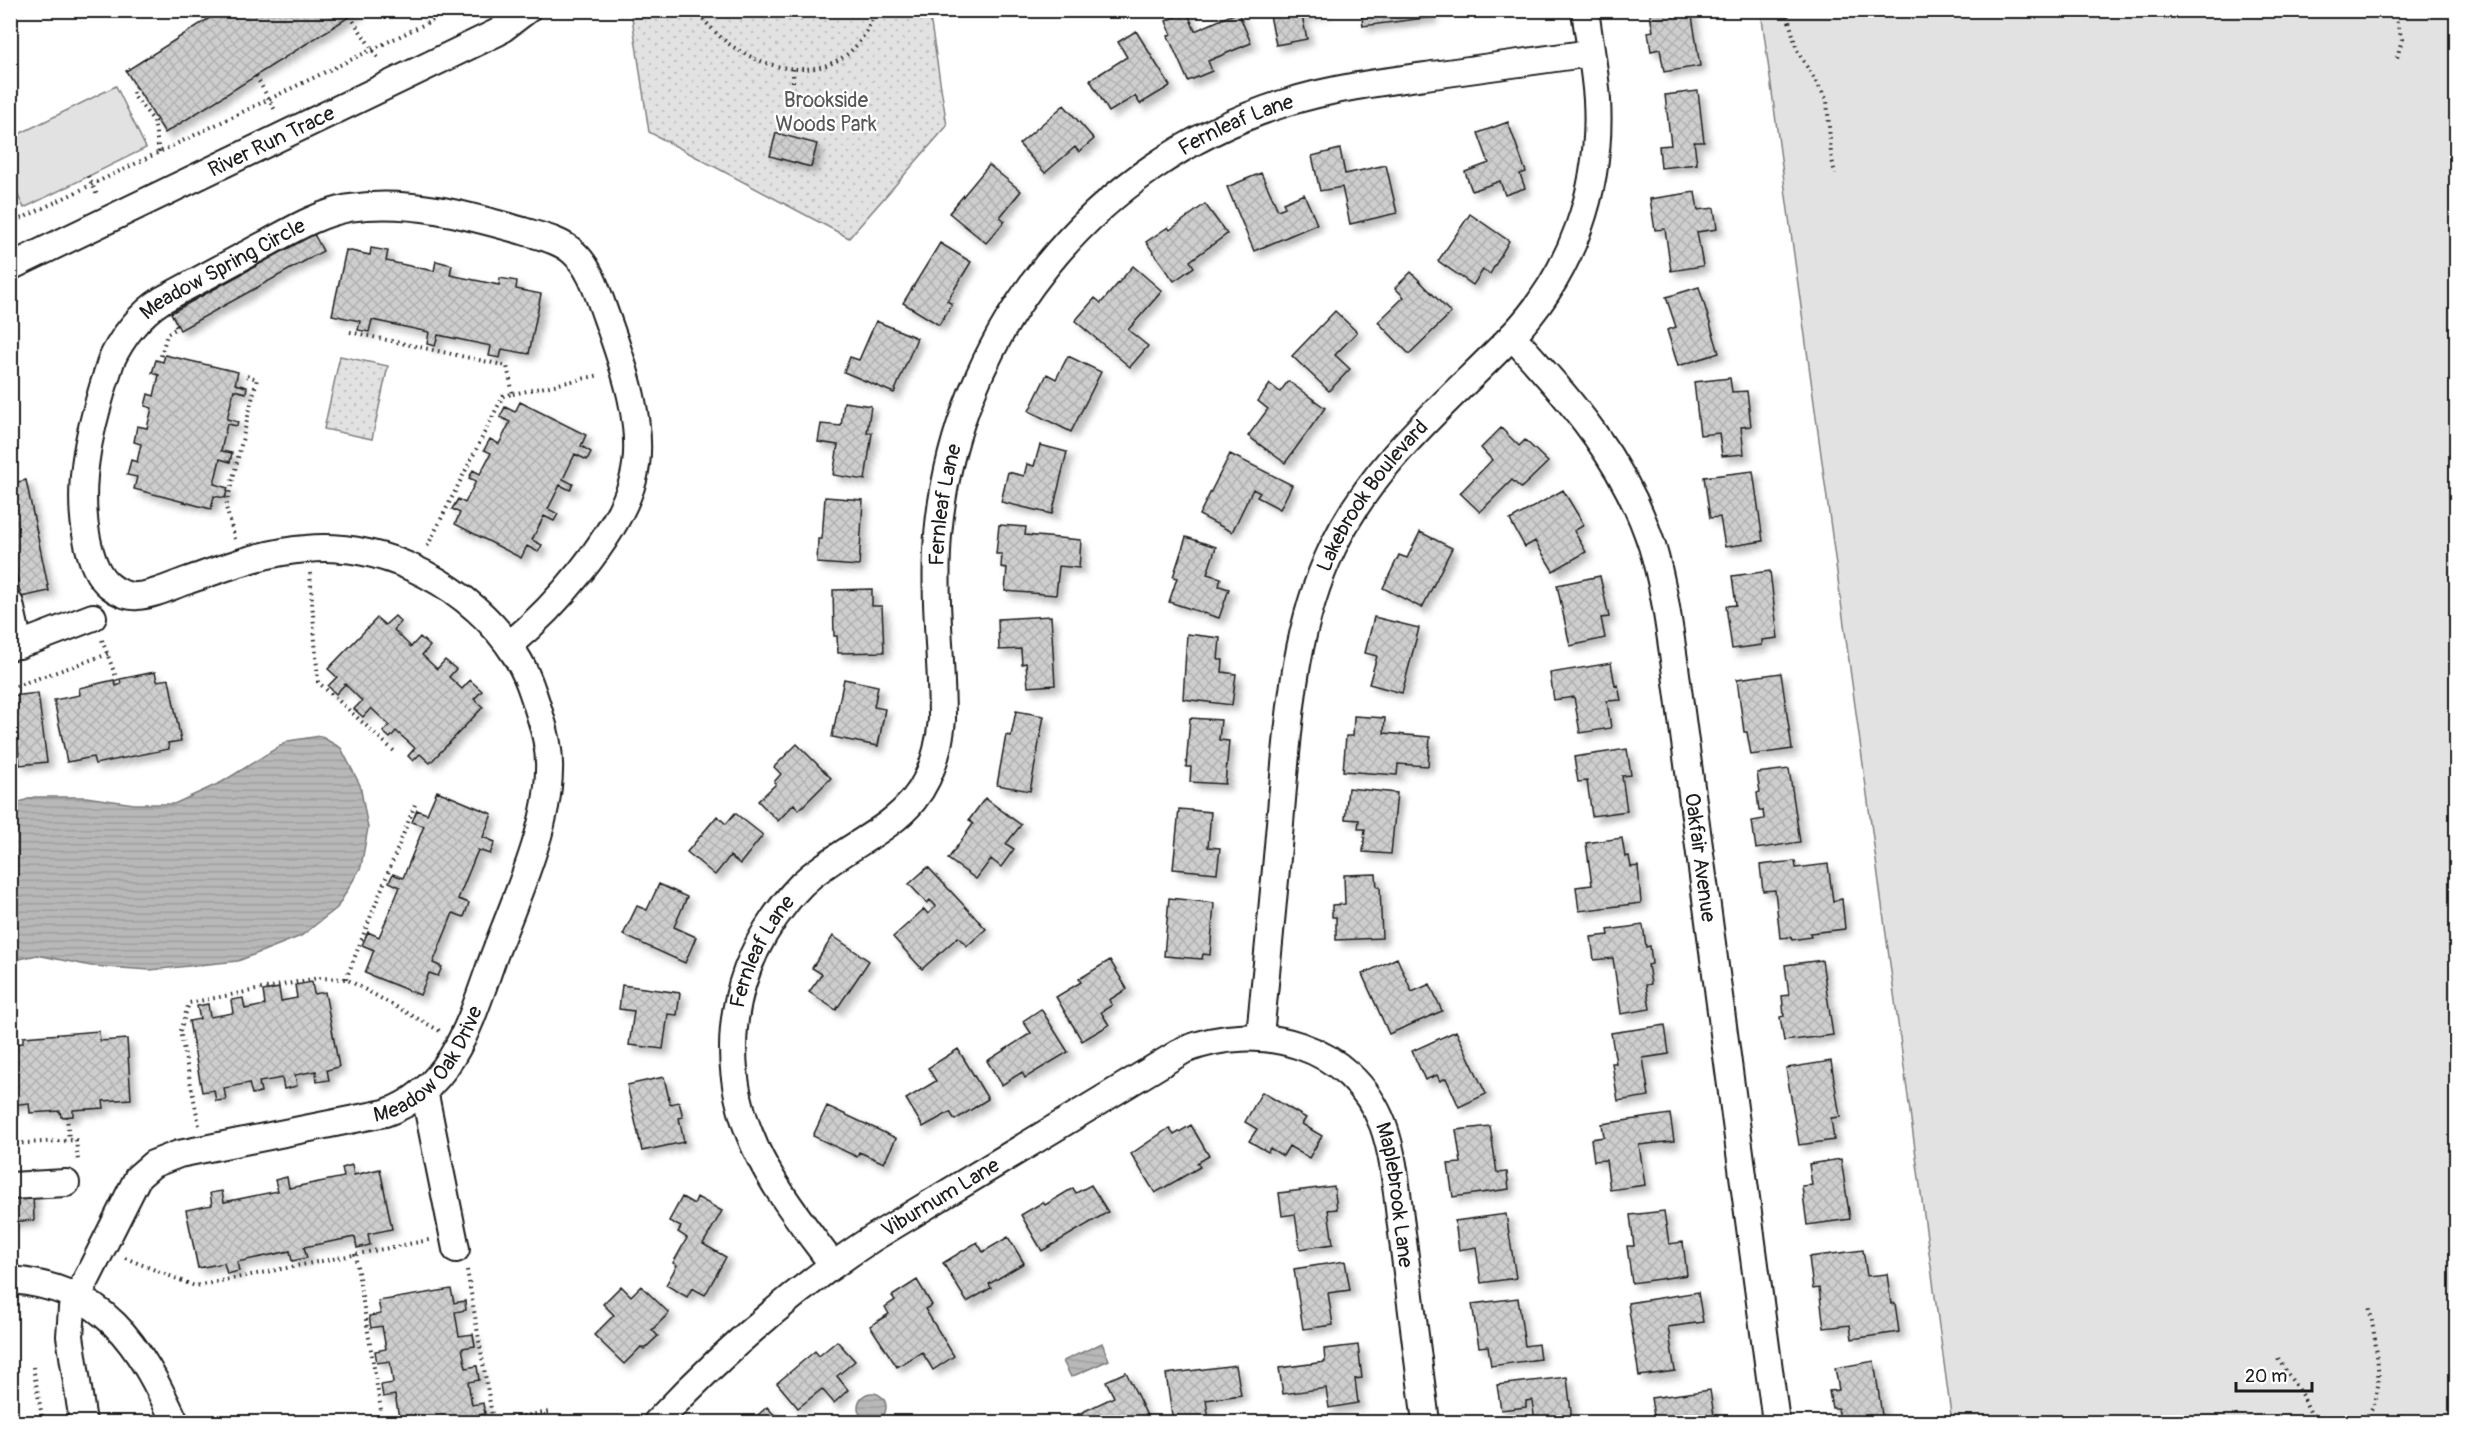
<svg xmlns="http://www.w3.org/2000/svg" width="2467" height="1433" font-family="Pangolin,sans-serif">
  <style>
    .grass { fill: #e2e2e2; stroke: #7f7f7f; stroke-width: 1.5 }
    .park { fill: url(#park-dots); stroke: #7f7f7f; stroke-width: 1.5 }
    .water { fill: url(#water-rules); stroke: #7a7a7a; stroke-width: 1.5 }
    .building { fill: url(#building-cross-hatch); stroke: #1c1c1c; stroke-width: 1.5; filter: url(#shadow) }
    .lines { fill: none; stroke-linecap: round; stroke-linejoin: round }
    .minor-casing { stroke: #1c1c1c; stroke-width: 30 }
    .path { stroke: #1c1c1c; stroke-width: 4; stroke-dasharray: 1.5 4.5; stroke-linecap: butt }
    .minor { stroke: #fff; stroke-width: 26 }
    .labels { text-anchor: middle; stroke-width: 4.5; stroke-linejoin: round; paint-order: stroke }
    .park-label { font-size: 21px; fill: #575757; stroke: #fff }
    .street-label { font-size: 21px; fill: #1c1c1c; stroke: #fff }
  </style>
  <defs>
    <pattern id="park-dots" width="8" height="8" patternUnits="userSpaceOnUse" patternTransform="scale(1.5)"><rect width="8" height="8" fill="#e2e2e2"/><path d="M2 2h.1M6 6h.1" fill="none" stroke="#c1c1c1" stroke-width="1.8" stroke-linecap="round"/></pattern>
    <pattern id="water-rules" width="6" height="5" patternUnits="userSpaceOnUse" patternTransform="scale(1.5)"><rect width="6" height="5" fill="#b8b8b8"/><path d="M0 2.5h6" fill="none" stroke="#9e9e9e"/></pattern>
    <pattern id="building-cross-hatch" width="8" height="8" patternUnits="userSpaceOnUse" patternTransform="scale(1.5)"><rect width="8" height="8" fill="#cecece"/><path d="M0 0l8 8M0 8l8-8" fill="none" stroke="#b0b0b0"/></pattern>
    <filter id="shadow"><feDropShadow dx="5.5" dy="5.5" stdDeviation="3" flood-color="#0004"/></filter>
  </defs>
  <rect width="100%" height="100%" fill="#fff"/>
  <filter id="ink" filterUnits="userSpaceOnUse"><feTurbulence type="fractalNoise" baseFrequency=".0167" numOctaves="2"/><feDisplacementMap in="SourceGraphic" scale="12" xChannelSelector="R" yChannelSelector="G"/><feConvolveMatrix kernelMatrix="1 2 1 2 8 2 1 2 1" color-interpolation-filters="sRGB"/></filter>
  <g filter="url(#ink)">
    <path class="grass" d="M1761 11H2456V1422H1952Z
      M116 86 146 148 24 208 11 181V138Z"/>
    <path class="park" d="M631 11H929L947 126 849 238 649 132Z
      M340 356 388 366 372 439 324 429Z"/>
    <path class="water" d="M320 736 341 748 360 785 368 828 361 867 337 908 301 936 238 961 150 970 91 966 37 955 11 961V805L34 797H86L134 804H174L222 782 288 741Z
      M1102 1343 1109 1360 1071 1377 1063 1361Z
      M858 1407a14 14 0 1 1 28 0a14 14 0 1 1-28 0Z"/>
    <path class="building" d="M222 10H360L165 133 126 71Z
      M1269 10H1328L1302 16 1307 39 1276 45Z
      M1361 10H1431L1432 17 1363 26Z
      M1649 10H1691L1700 66 1664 72 1660 49 1651 51 1648 32 1653 31Z
      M1187 11 1195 31 1238 12 1251 43 1208 61 1212 71 1188 81 1168 36 1171 34 1166 21Z
      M1136 31 1170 86 1140 104 1135 96 1109 112 1090 80 1127 57 1118 42Z
      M1698 91 1704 142H1694L1697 164 1661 168 1659 146 1671 145 1665 95Z
      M1064 105 1094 139 1079 152 1075 147 1045 173 1019 144Z
      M1508 122 1526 172 1520 174 1525 188 1505 195 1500 181 1472 191 1465 172 1489 163 1478 133Z
      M776 133 817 144 811 167 770 156Z
      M1340 149 1345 174 1386 165 1397 213 1350 224 1342 187 1320 191 1312 156Z
      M989 165 1021 191 1000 217 1005 221 986 243 949 213Z
      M1261 173 1278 210 1285 207 1283 203 1304 194 1317 224 1254 251 1227 187Z
      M1695 192 1698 210 1714 208 1717 229 1697 232 1703 266 1671 271 1665 229 1655 230 1650 199Z
      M1205 204 1227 234 1190 261 1194 267 1174 281 1146 242 1168 227 1170 230Z
      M1470 214 1509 241 1490 274 1483 270 1473 285 1438 261Z
      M314 234 323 251 180 330 171 313Z
      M940 243 971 262 947 301 952 304 939 325 903 303Z
      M371 248 388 251 386 261 434 271 436 261 452 265 450 275 499 285 500 278 517 281 516 289 541 294 529 354 502 349 500 358 489 356 491 346 438 335 435 346 427 344 429 332 372 320 369 332 358 330 360 321 332 315 346 250 370 255Z
      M1133 266 1162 291 1128 330 1148 346 1130 367 1075 321 1095 298 1101 303Z
      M1411 272 1451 313 1409 354 1378 322 1404 297 1395 288Z
      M1699 287 1719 353 1678 366 1667 330 1676 327 1666 297Z
      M1335 311 1357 332 1335 355 1350 369 1329 391 1292 356Z
      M876 321 917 338 894 393 844 372 850 357 859 360Z
      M165 355 238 372 235 384 247 387 246 393 234 390 227 419 238 422 237 426 227 424 221 451 232 453 230 462 220 459 214 484 228 488 225 498 214 496 211 509 134 489 137 477 127 475 131 460 137 462 141 444 134 442 137 426 147 428 152 408 145 406 148 394 154 396 159 375 152 373 156 360 163 362Z
      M1068 356 1101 372 1071 432 1029 411 1047 374 1056 379Z
      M1730 378 1732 392 1747 391 1751 426 1741 427 1744 454 1722 456 1719 433 1700 435 1694 382Z
      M1288 381 1325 408 1285 463 1248 436 1268 409 1258 401 1270 384 1280 392Z
      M520 402 586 435 581 446 591 452 587 460 575 454 563 479 573 484 570 490 560 485 548 509 558 514 554 521 544 516 532 540 542 545 538 552 527 546 521 558 455 524 460 513 452 509 458 499 465 503 476 481 469 478 473 470 480 474 491 453 484 450 490 439 499 444 510 422 500 417 505 407 515 412Z
      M844 402 871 406 867 433H872L865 480 833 475 838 445 818 442 821 424 841 426Z
      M1501 428 1519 446 1525 440 1548 462 1521 488 1512 480 1480 512 1460 493 1492 460 1481 448Z
      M1040 445 1067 452 1052 514 1001 502 1008 472 1024 476 1027 464 1034 466Z
      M1230 454 1292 485 1280 509 1257 497 1260 493 1253 489 1232 532 1199 515Z
      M1753 471 1763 541 1725 547 1720 517 1710 518 1704 477Z
      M26 480 49 591 21 597 10 544V484Z
      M1563 490 1584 525 1574 531 1586 552 1553 571 1535 541 1525 547 1510 520Z
      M825 497 863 500 859 566 817 563 818 539H822Z
      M999 525 1026 527 1025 535 1081 540 1079 568 1059 566 1056 595 1005 591 1007 568 1001 567 1002 554H996Z
      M1420 532 1452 548 1422 608 1383 588 1399 555 1407 558Z
      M1186 537 1216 547 1207 574 1221 578 1219 586 1229 589 1219 618 1169 602 1177 578 1173 577Z
      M1770 571 1778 638 1762 640V645L1732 649 1726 606 1736 605 1732 576Z
      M1600 576 1609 617 1601 618 1605 638 1570 646 1557 585Z
      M872 589V606H882L884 652 838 653 837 636H834L833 590Z
      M395 616 401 622 394 630 411 647 420 637 430 646 422 655 437 669 445 660 456 669 449 677 462 689 470 680 482 691 474 699 483 707 430 763 420 754 413 761 408 756 415 748 396 731 390 738 383 732 389 725 371 708 363 717 354 709 362 701 345 684 336 694 328 686 337 677 328 669 377 618 385 625Z
      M1051 616 1055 685 1028 687 1026 663 1022 664 1021 649 999 650 998 619Z
      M1374 617 1419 628 1402 693 1369 684 1377 656 1365 653Z
      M1187 634 1220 638 1218 660H1223L1222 672 1236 674 1232 705 1183 699Z
      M1611 663 1615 686 1618 685 1621 700 1607 701 1611 728 1580 733 1574 697 1554 700 1550 673Z
      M155 672 157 681 169 679 181 741 168 743 169 749 95 764 93 757 67 762 54 700 80 695 79 688 114 680 116 686 121 684 120 679Z
      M1781 673 1792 749 1751 755 1747 732H1744L1737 679Z
      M844 679 878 686 874 707 885 709 878 746 832 737Z
      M38 693 47 762 20 765 12 696Z
      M1016 711 1044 716 1030 791 997 785 1006 735 1011 736Z
      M1354 716 1385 718 1384 733 1430 737 1428 766 1398 764 1397 775 1343 771 1346 736H1353Z
      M1190 718 1221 720 1219 740 1229 741 1225 784 1190 782 1191 767H1186Z
      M797 744 831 778 799 810 794 804 778 821 758 801 776 784 774 782 781 774 774 767Z
      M1627 749 1631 775 1622 776 1627 811 1592 816 1587 781 1578 782 1574 757Z
      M1789 769 1800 842 1756 849 1752 821 1764 819 1763 810H1759L1757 793 1760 792 1757 773Z
      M1348 788 1397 793 1391 854 1363 852 1365 829H1358L1359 820 1345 819Z
      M437 791 492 814 483 837 495 842 490 854 478 850 458 899 469 903 464 917 453 913 433 963 442 967 438 976 429 973 420 995 365 973 374 950 362 945 368 932 379 937 400 887 389 882 393 874 403 878 424 826 412 822 417 810 427 814Z
      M985 798 1021 825 1006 844 1014 849 1001 867 991 859 976 879 948 859 973 824 969 820Z
      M1179 809 1211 812 1208 847 1220 848 1217 873 1173 869Z
      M735 813 763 835 740 864 730 856 715 875 687 852 717 816 726 824Z
      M1622 838 1625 857 1629 856 1631 867 1638 866 1641 903 1579 911 1576 887 1592 885 1586 843Z
      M1795 861 1796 868 1828 864 1833 901 1842 899 1845 929 1810 933 1811 937 1792 940 1791 937 1780 938 1775 890 1763 891 1760 865Z
      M928 867 986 929 967 946 958 937 922 969 893 937 924 909 928 914 936 906 930 900 927 903 909 884Z
      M1376 874 1377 887H1380L1382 938 1336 940V917H1332V905L1345 904 1344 875Z
      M659 884 687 897 674 927 696 937 685 963 623 935 637 906 647 910Z
      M1169 898 1214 903 1210 955 1203 954 1202 959 1164 956Z
      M1643 925 1646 947 1650 946 1652 964 1648 965 1651 984 1646 985 1650 1009 1621 1014 1613 958 1594 960 1591 937 1609 935 1608 930Z
      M833 936 869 961 836 1010 809 992 822 974 812 968Z
      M1397 958 1412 992 1430 984 1442 1011 1389 1034 1362 974Z
      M1110 960 1127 989 1109 1000 1112 1005 1101 1012 1109 1025 1082 1041 1056 997 1081 982 1079 979Z
      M1822 960 1833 1035 1784 1041 1780 1017 1784 1016 1782 996 1789 995 1785 965Z
      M312 982 314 994 325 992 339 1067 327 1070 329 1080 317 1082 316 1071 295 1075 297 1086 284 1089 282 1078 259 1082 261 1092 252 1094 249 1083 224 1088 226 1100 216 1101 214 1090 202 1092 189 1021 200 1019 197 1006 208 1004 210 1017 233 1013 231 1000 243 998 245 1009 265 1005 263 991 279 988 281 1001 297 998 295 985Z
      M622 985 680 993 677 1015 668 1014 663 1049 629 1045 634 1011 619 1009Z
      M1041 1009 1068 1052 1025 1078 1022 1072 1002 1085 987 1061 1031 1033 1023 1021Z
      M1665 1025 1669 1054 1643 1058 1649 1096 1618 1101 1612 1063H1616L1611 1033Z
      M99 1031 100 1041 127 1039 131 1099 103 1101 104 1108 73 1110V1116L61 1117 60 1111 30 1113 29 1103 10 1105V1038H13V1044L23 1043V1037Z
      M1456 1031 1486 1094 1459 1107 1446 1078 1440 1081 1437 1075 1425 1080 1412 1051Z
      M958 1049 988 1099 955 1120 950 1112 923 1127 906 1099 936 1081 928 1068Z
      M1831 1061 1840 1117 1831 1118 1834 1140 1799 1145 1786 1068Z
      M664 1077 670 1104 679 1102 683 1117 679 1118 684 1142 642 1151 627 1085Z
      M1262 1092 1306 1118 1302 1124 1322 1136 1309 1158 1289 1146 1283 1156 1270 1148 1268 1152 1249 1141 1257 1129 1245 1122Z
      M827 1106 896 1138 884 1163 859 1152 857 1157 813 1136Z
      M1670 1114 1674 1141 1639 1145 1645 1185 1610 1190 1606 1160 1594 1161 1591 1139 1604 1137 1602 1124Z
      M1191 1125 1209 1156 1197 1163 1200 1167 1155 1193 1131 1154 1169 1128 1174 1135Z
      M1490 1126 1497 1173 1507 1172 1509 1189 1453 1197 1448 1164 1461 1163 1456 1130Z
      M1841 1159 1850 1219 1807 1225 1802 1186 1812 1185 1809 1164Z
      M352 1165 354 1175 380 1169 392 1229 368 1234 370 1245 357 1248 355 1237 304 1247 307 1258 292 1261 290 1251 237 1262 239 1271 227 1274 224 1263 198 1268 186 1210 212 1205 210 1193 222 1191 224 1202 278 1191 275 1180 287 1177 289 1188 344 1177 342 1168Z
      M1091 1185 1108 1212 1042 1251 1021 1215 1043 1202 1045 1205 1073 1188 1076 1193Z
      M1334 1186 1337 1209 1328 1210 1333 1244 1300 1249 1295 1214 1282 1216 1279 1193Z
      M33 1193 34 1220 10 1222V1194Z
      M682 1197 694 1204 697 1197 722 1211 703 1244 726 1257 705 1295 692 1288 687 1297 666 1285 677 1265 673 1263 687 1238 678 1232 681 1227 669 1221Z
      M1664 1211 1669 1244 1683 1242 1687 1275 1632 1283 1627 1246H1634L1630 1215Z
      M1506 1214 1516 1278 1481 1283 1476 1247 1459 1250 1455 1221Z
      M1008 1237 1024 1263 989 1284 991 1288 967 1302 943 1263 977 1242 983 1252Z
      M1863 1250 1867 1276 1887 1274 1891 1304 1895 1303 1899 1332 1852 1339 1850 1325 1824 1328 1819 1288 1813 1289 1809 1257Z
      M1345 1261 1350 1290 1328 1293 1333 1325 1303 1329 1294 1269Z
      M917 1280 932 1305 925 1309 954 1356 933 1370 922 1352 897 1367 870 1326 889 1314 885 1307 895 1300 892 1296Z
      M621 1286 631 1296 641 1286 669 1313 652 1330 658 1336 644 1349 641 1347 624 1364 594 1335 614 1315 603 1304Z
      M451 1289 454 1303 465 1301 466 1310 455 1312 459 1336 473 1334 475 1346 462 1348 466 1368 477 1366 479 1380 468 1382 472 1405 483 1403 485 1414 473 1416 474 1422H389L388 1419 399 1417 395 1395 383 1397 381 1385 393 1383 390 1361 377 1363 375 1351 386 1349 382 1326 371 1328 369 1316 381 1314 378 1301Z
      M1698 1292 1703 1322 1668 1327 1675 1371 1639 1376 1628 1303Z
      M1518 1298 1525 1346 1538 1344 1540 1359 1491 1366 1488 1346 1479 1347 1472 1304Z
      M837 1341 855 1361 837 1376 848 1390 834 1403 822 1389 798 1408 777 1383 815 1351 819 1356Z
      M1358 1345 1362 1378 1355 1379 1358 1403 1329 1408 1326 1388 1283 1394 1279 1368 1325 1362 1324 1349Z
      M1874 1361 1883 1422H1850L1849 1418 1840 1419 1838 1408H1832L1829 1391 1839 1390 1835 1368Z
      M1236 1365 1241 1395 1206 1400 1209 1421 1173 1422 1166 1374Z
      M1126 1372 1150 1422H1069L1068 1419 1114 1397 1106 1381Z
      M1567 1377 1572 1422H1535L1532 1400 1526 1401V1407L1501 1410 1497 1385Z
      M1710 1390 1715 1422H1655L1651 1398Z
      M767 1407 781 1422H750Z"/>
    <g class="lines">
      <g class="minor-casing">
        <g id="minor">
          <path id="s1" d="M10 267 498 32 527 10"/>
          <path id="s2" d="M1512 336C1571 401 1625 461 1652 546 1664 585 1669 626 1675 667L1776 1422"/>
          <path d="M10 604 19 645"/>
          <path d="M10 647 33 640 93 617"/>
          <path id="s3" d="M1260 1036C1267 961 1275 886 1281 811 1289 721 1293 630 1333 547 1374 461 1446 404 1511 337 1572 274 1602 187 1597 100 1595 70 1589 40 1585 10"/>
          <path d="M424 1090 456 1249"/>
          <path d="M10 1186 66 1183"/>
          <path id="s4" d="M832 1264C805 1227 774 1189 755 1147 720 1070 727 986 775 917 786 902 796 888 811 876 877 824 932 821 942 720 942 659 933 597 938 535 955 335 1093 163 1285 103 1335 87 1388 81 1440 74 1490 67 1541 60 1591 53"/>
          <path d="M10 1280C105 1287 139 1344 175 1422"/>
          <path id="s5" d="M83 1422 70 1336 72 1308 138 1177 153 1164 179 1154 385 1113C452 1090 471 1020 492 961 513 904 548 831 549 771 550 751 545 730 539 712 533 693 527 673 516 656 473 588 386 541 306 549 265 552 227 567 189 580 173 585 155 595 137 596 128 597 117 592 110 586 97 576 92 560 88 544 74 481 92 421 111 361 122 337 140 314 162 300 195 282 229 264 262 246 290 231 317 214 349 208 408 199 467 215 523 231 539 236 560 240 573 252 591 268 598 294 606 316 623 363 647 430 633 480 617 537 554 608 509 645"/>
          <path id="s6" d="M657 1422C722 1353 793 1290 873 1238L1184 1050C1259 1020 1352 1044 1383 1125 1395 1158 1397 1197 1402 1233 1410 1296 1418 1359 1426 1422"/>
        </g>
      </g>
      <path class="path" d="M695 10C709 26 722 41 740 51 793 82 856 76 875 10
        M1786 10 1797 50 1827 100 1831 154 1835 174
        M2393 10 2402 39 2397 58
        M2451 10 2456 15
        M350 16 380 61
        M793 69V82
        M256 76 276 112
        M136 87 133 91 134 96 154 121 159 152
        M88 176 98 197
        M10 224 454 10
        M350 332 507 366 513 394 503 396 426 549
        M161 356 167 334 177 328 174 323
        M513 394 600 375
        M235 539 226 507 257 379 247 376
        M310 573 318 682 394 751
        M102 640 119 685
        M10 688 108 654
        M346 979 416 802
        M67 1116 69 1140
        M199 1125 180 1031 189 1003 318 978 346 979 440 1031
        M10 1144 76 1140 78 1161
        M355 1254 383 1422
        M125 1258 195 1286 429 1240
        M467 1270 493 1421 489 1422
        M2278 1359 2303 1397 2310 1412 2319 1422
        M33 1367 43 1422
        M493 1421 549 1412
        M2358 1422C2393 1407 2373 1334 2369 1304"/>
      <use href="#minor" class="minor"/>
    </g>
  </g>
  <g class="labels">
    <g class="park-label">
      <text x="826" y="107">Brookside<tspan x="826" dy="24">Woods Park</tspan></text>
    </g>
    <g class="street-label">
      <text dy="7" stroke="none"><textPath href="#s4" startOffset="1370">Fernleaf Lane</textPath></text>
      <text dy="7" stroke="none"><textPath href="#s1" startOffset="290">River Run Trace</textPath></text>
      <text dy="7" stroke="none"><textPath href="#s5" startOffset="1869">Meadow Spring Circle</textPath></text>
      <text dy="7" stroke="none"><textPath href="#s3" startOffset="561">Lakebrook Boulevard</textPath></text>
      <text dy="7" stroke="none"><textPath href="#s4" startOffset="867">Fernleaf Lane</textPath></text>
      <text dy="7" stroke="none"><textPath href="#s2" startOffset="570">Oakfair Avenue</textPath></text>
      <text dy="7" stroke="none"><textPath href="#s4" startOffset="345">Fernleaf Lane</textPath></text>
      <text dy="7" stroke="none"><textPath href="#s5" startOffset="586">Meadow Oak Drive</textPath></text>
      <text dy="7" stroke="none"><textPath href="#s6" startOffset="956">Maplebrook Lane</textPath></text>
      <text dy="7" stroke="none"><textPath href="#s6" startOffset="363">Viburnum Lane</textPath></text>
    </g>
  </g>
  <rect width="2467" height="1433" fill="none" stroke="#fff" stroke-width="36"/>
  <rect x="18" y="18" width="2431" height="1397" fill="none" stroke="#1c1c1c" stroke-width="2" filter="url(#ink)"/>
  <path d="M2236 1382v9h76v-9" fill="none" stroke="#1c1c1c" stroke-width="3"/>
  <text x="2245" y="1382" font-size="18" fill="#1c1c1c" stroke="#ffffff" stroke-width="4.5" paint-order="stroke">20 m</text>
</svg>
